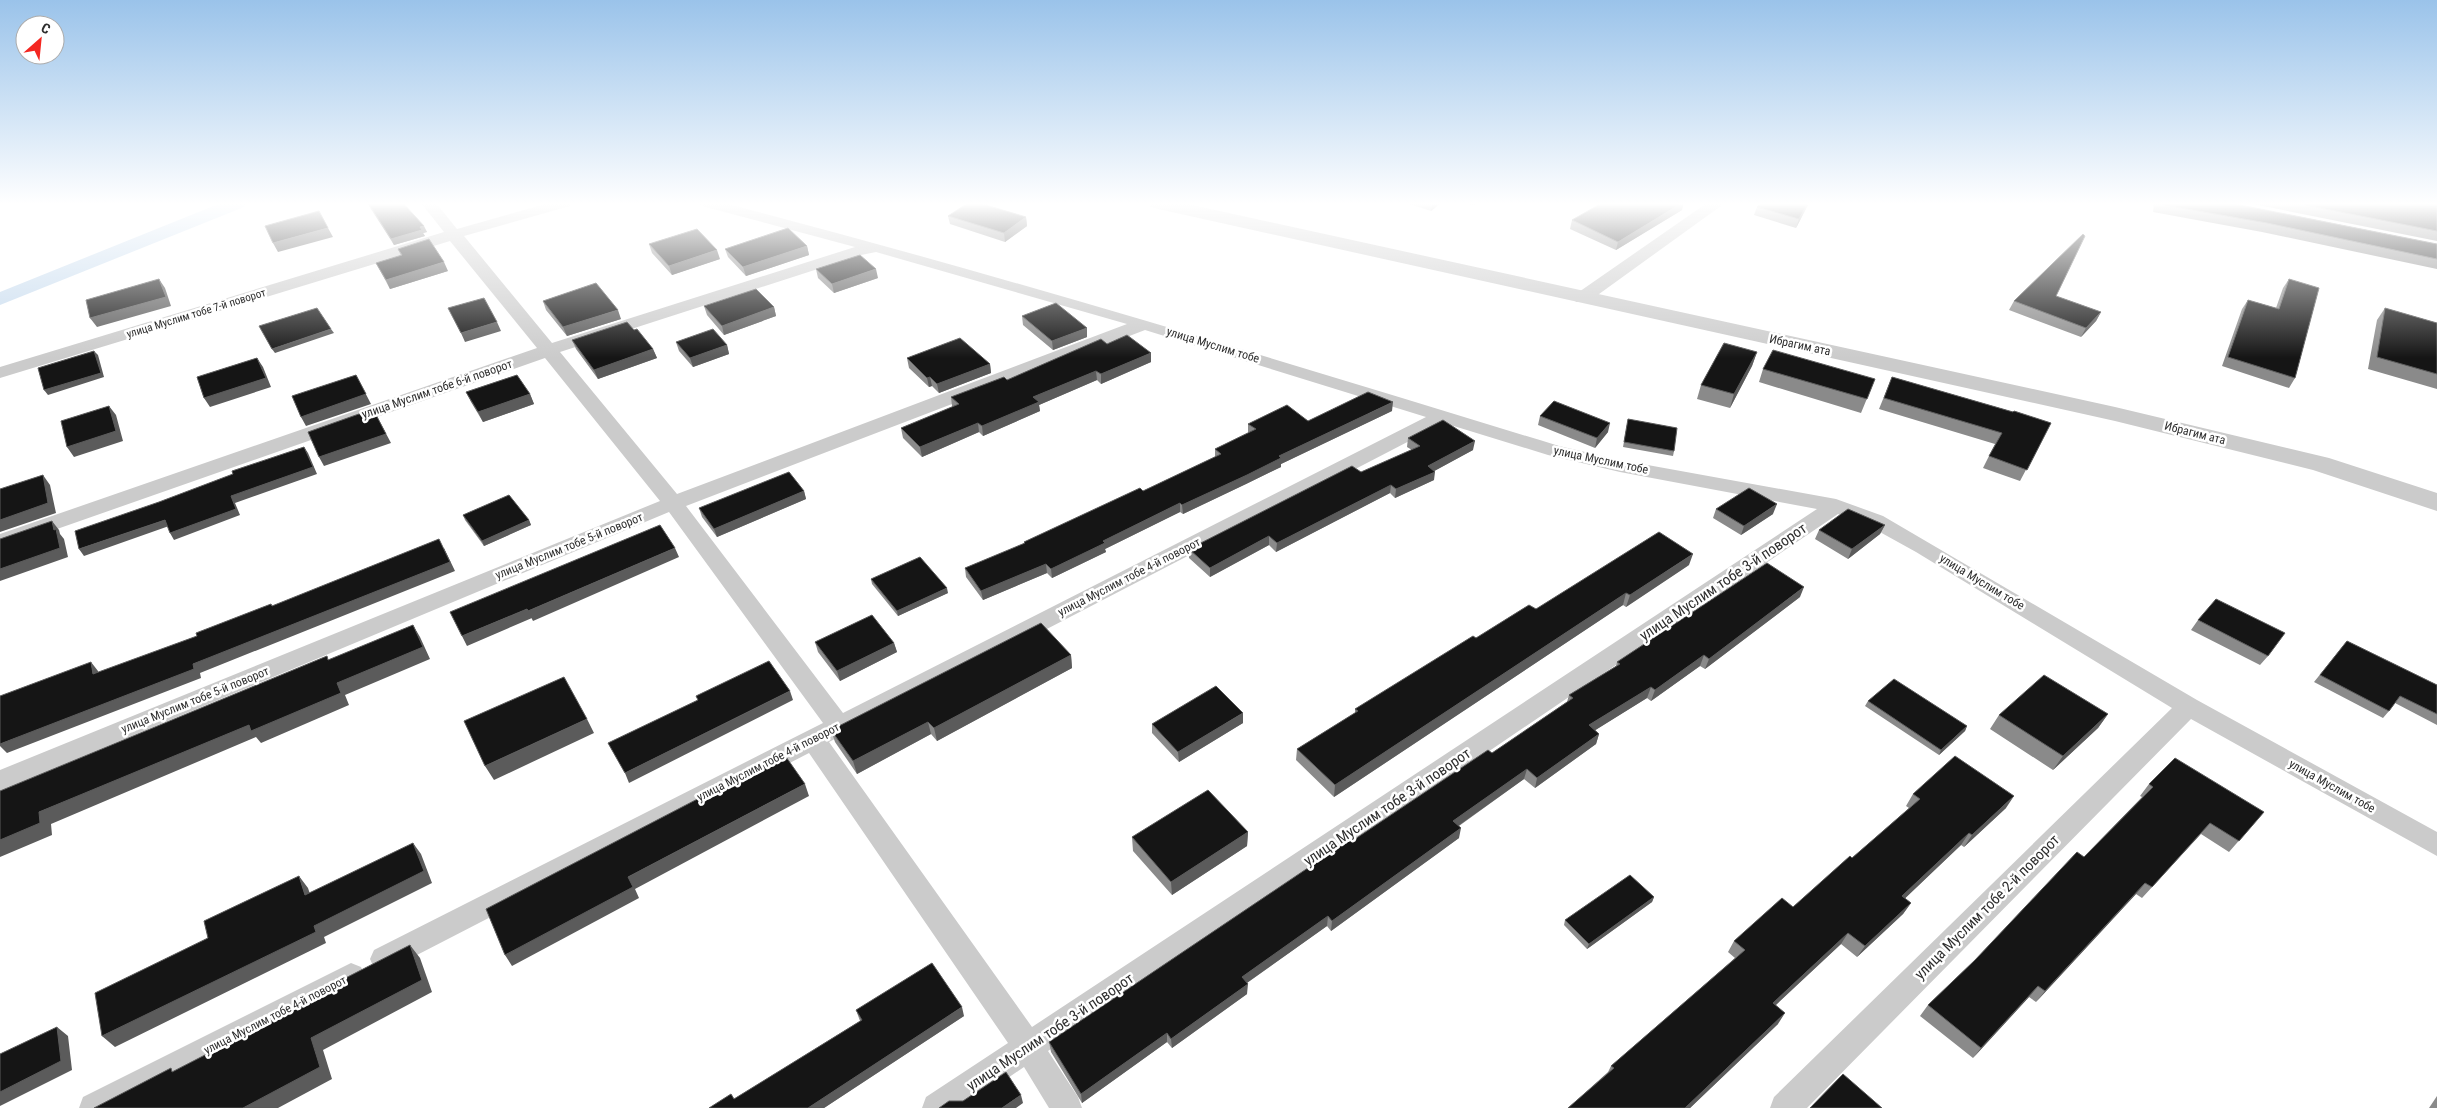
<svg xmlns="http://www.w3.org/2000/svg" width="2437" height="1108" font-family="'Roboto Condensed',sans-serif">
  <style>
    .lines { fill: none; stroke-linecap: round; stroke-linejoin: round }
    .canal { fill: #c5daee; fill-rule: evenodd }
    .minor { fill: #cbcbcb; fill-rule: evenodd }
    .tertiary { fill: #cbcbcb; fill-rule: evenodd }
    .wall { fill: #8a8a8a }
    .shaded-wall { fill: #5b5b5b }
    .building { fill: #151515; stroke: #5b5b5b }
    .labels { text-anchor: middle; stroke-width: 5; stroke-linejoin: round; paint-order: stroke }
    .far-street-label { font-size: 11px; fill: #2e2e2e; stroke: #fff }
    .street-label { font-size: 12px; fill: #2e2e2e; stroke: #fff }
    .near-street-label { font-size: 15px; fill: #2e2e2e; stroke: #fff }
  </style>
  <rect width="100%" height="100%" fill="#fff"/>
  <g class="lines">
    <path class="canal" d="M221 203H246L244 207 0 305V292Z"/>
    <path class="minor" d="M421 203H436L457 229 549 203H572L570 206 464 236 552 343 855 247 702 206 699 203H724C1005 276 1281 361 1559 446L1620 460 1836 499 1883 516 2197 700 2437 832V856L2191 719 1807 1108H1770L1774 1097 2172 708 1916 552 1869 526 1838 514 1048 1051 1078 1097 1082 1108H1049L1024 1067 964 1108H922L926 1097 1008 1043 809 753 384 972 374 968 370 959 374 950 823 723 669 512 0 791V770L660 501 545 358 0 549V534L537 348 450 241 0 378V367L444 232ZM876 252 1127 324 677 494 560 352 861 255ZM1145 330 1426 417 843 713 686 506ZM1444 423 1548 455 1620 472 1817 509 1032 1027 829 742Z
      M1707 203H1725L1588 302H1576L1574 298 1576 294Z
      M351 963 361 967 365 976 361 985 126 1108H79L83 1097Z"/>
    <path class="tertiary" d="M1148 203H1183L2115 407 2329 458 2437 493V511L2313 470 2115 421 1158 209 1151 207Z"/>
  </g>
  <path class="wall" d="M367 203H403L427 232 423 233 425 236 394 245Z
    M1407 203H1441L1431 211Z
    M1466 203H1476L1473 205Z
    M1809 203 1796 228 1754 215 1757 207Z
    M2154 203H2230L2437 244V269L2262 232 2153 212Z
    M2248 203H2437V241Z
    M1682 210 1616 250 1570 229 1572 220Z
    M948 216 1026 217 1027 226 1005 242 950 224Z
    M649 244 720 259 672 275 652 253Z
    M807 246 809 255 746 276 728 257 725 249Z
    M398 249 448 271 390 289 376 263 401 256Z
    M816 269 878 278 834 293 818 278Z
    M2289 279 2295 378 2289 388 2222 366 2242 309 2248 300 2276 308 2283 288Z
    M2056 296 2101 312 2096 321 2081 337 2009 310 2014 301Z
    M543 301 621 319 567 336 546 310Z
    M704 306 774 307 776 316 724 335 707 315Z
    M2385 308 2437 323V389L2368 369 2377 320Z
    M1022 316 1087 328V337L1053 350 1023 325Z
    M634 330 653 349 657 358 598 379 576 349 572 340Z
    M676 342 727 345 729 354 693 367 679 351Z
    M1757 352 1752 366 1730 408 1697 399 1701 385Z
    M1151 353V362L1101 384 1097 380 1039 405 1040 411 983 436 979 432 922 457 903 438 901 428 953 407 952 406 951 397 1007 380Z
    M907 358 990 364 991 373 939 393 932 386 929 387 909 368Z
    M1763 369 1875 379 1861 413 1759 382Z
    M1892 377 2051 423 2020 481 1983 468 1995 444 1879 409Z
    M466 392 530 394 534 404 483 422 471 402Z
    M1392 411 1281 464V467L1246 484 1183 514 1180 512 1105 549 1106 552 1052 578 1047 573 983 600 966 577 965 568 1024 544V542L1143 491 1215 457V449L1249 433 1248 432V424L1308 421Z
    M1540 416 1608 432 1595 448 1538 425Z
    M1628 419 1674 451 1673 456 1623 447Z
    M1408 438 1473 450 1434 471V480L1395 498 1390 493 1276 552 1269 545 1210 577 1189 558V549L1412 450 1407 447Z
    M804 491 806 499 717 537 702 517 699 508Z
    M1716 509 1773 514 1741 535 1713 518Z
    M463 515 529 520 531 525 484 546 465 520Z
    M1885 525 1880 534 1848 559 1815 539 1819 530Z
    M1689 565 1626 607 1623 605 1334 797 1296 760 1297 749 1355 713V709L1476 638 1536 609Z
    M871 579 948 593 898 616 872 584Z
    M1800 597 1705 669 1700 666 1651 701 1647 698 1595 730 1599 734 1596 744 1535 788 1524 779 1459 826V838L1331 931 1327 926 1247 983V994L1172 1048 1167 1042 1082 1103 1051 1052 1049 1042 1352 841 1492 753 1567 702 1569 695 1616 666 1617 662Z
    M2198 620 2268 656 2260 665 2191 630Z
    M2347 641 2437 685V725L2395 703 2389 711 2383 718 2314 682Z
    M815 642 894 643 897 652 840 681 818 652Z
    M1071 655 1072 668 937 741 931 734 857 774 835 742 831 730Z
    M1868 701 1967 726 1965 731 1939 755 1865 706Z
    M2108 714 2098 728 2053 770 1990 729 1999 715Z
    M1243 723 1179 762 1152 733V724Z
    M2149 784 2264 812 2229 852 2201 834 2142 898 2136 894 2036 1002 2029 997 1973 1058 1920 1016 1928 1005 2084 857 2142 797 2140 796Z
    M1913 794 2006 808 1964 847 1961 845 1905 898 1911 903 1903 914 1857 957 1841 944 1776 1005 1778 1024 1690 1108H1568L1608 1072 1611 1066 1735 958 1728 952 1734 941 1793 907 1852 858 1909 808 1906 806Z
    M1248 832 1247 846 1172 895 1133 851 1132 837Z
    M1654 897 1652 902 1587 949 1564 925 1565 920Z
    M856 1010 964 1016 824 1108H709L734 1099 860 1021Z
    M2437 1096V1108H2429Z"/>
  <path class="shaded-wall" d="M1432 203H1441L1431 211Z
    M1682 203H1684L1682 210 1616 250 1618 242Z
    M1808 203H1809L1796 228 1799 219Z
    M1026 217 1027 226 1005 242 1004 233Z
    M424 226 427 232 423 233 425 236 394 245 391 239Z
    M328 228 333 237 278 252 273 243Z
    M807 246 809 255 746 276 743 267Z
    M717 250 720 259 672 275 669 266Z
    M444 262 448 271 390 289 386 280Z
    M876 269 878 278 834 293 832 284Z
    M159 279 165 288 171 306 97 327 90 318Z
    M774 307 776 316 724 335 722 326Z
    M618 310 621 319 567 336 563 327Z
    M2101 312 2096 321 2081 337 2086 328Z
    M497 322 501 331 465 342 461 333Z
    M1087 328V337L1053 350 1052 341Z
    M331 329 334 333 275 353 272 349Z
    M727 345 729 354 693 367 690 358Z
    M653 349 657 358 598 379 594 370Z
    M94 351 98 355 104 377 48 395 44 390Z
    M1757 352 1752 366 1730 408 1734 394Z
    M1151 353V362L1101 384V374Z
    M257 358 263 367 271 387 210 407 204 398Z
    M990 364 991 373 939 393 937 384Z
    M1096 371 1097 380 1039 405 1040 411 983 436 982 426 1033 397Z
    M356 375 371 404 306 426 301 417Z
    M930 377 932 386 929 387 927 378Z
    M530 394 534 404 483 422 478 412Z
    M1393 402 1392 411 1281 464V467L1246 484 1183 514 1182 505 1279 456Z
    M109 406 116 415 123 441 74 457 67 447Z
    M373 409 391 443 324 466 319 457Z
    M978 423 979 432 922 457 920 447Z
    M1610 423 1608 432 1595 448 1597 438Z
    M1475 441 1473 450 1427 475 1428 466Z
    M304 447 308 453 317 474 235 503 240 515 174 540 170 533 231 496Z
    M1435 472 1434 480 1395 498 1396 489Z
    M43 475 50 485 56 513 0 532V520Z
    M1391 485 1390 493 1276 552 1277 543Z
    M804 491 806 499 717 537 714 529Z
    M1180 503V512L1105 549 1106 552 1052 578 1051 569 1103 541Z
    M1777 504 1773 514 1741 535 1744 526Z
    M165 520 169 526 84 556 79 549Z
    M529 520 531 525 484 546 482 541Z
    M52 521 59 530 60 534 64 539 68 557 0 581V569L54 530Z
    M1885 525 1880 534 1848 559 1852 549Z
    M1269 536V545L1210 577V568Z
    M444 548 455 571 200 673 201 678 7 753 0 746V744L193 664Z
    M675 548 679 557 533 621 528 611Z
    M1693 554 1689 565 1626 607 1630 595Z
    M1046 564 1047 573 983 600 981 591Z
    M1804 587 1800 597 1705 669 1709 659Z
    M947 588 948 593 898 616 897 611Z
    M1626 593 1623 605 1334 797 1335 785Z
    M527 609 532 618 467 646 462 636Z
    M413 625 420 637 430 659 345 695 349 705 261 743 256 737 51 824 52 835 0 857V840L39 812 337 683Z
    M894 643 897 652 840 681 837 671Z
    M1071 655 1072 668 937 741 934 728Z
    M1704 655 1700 666 1651 701 1655 690Z
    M91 662 98 671 101 684 93 674Z
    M1651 687 1647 698 1586 736 1589 725Z
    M790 691 793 700 629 783 625 773Z
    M1243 713V723L1179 762 1178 752Z
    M2108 714 2098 728 2053 770 2063 756Z
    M587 719 594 733 494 780 485 766Z
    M928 722 931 734 857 774 853 761Z
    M1967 726 1965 731 1939 755 1941 750Z
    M1599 734 1596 744 1535 788 1537 778Z
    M1527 769 1524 779 1451 831 1453 821Z
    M805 784 809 796 635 889 639 898 512 966 505 955 628 877Z
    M2014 796 2006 808 1964 847 1972 835Z
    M1461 828 1459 838 1331 931 1332 921Z
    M1248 832 1247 846 1172 895 1171 882Z
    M1969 833 1961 845 1895 908 1902 896Z
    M413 843 421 854 432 883 324 937 326 943 115 1047 102 1036 314 926Z
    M299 876 308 888 314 906 305 895Z
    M2145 883 2136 894 2036 1002 2045 991Z
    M1654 897 1652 902 1587 949 1589 944Z
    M1911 903 1903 914 1857 957 1865 946Z
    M1328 916 1327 926 1241 987 1242 977Z
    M1848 933 1841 944 1766 1014 1773 1003Z
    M410 945 420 958 432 992 323 1050 332 1079 278 1108H243L311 1038Z
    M1248 984 1247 994 1172 1048 1171 1039Z
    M2038 986 2029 997 1973 1058 1981 1048Z
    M962 1007 964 1016 824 1108H808Z
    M1785 1013 1778 1024 1690 1108H1685Z
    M57 1027 68 1036 72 1070 0 1106V1092Z
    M1167 1033V1042L1082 1103 1081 1094Z
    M1021 1095 1023 1103 1016 1108H1002Z"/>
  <path class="building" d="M368 203H403L424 226 420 227 422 230 391 239Z
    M968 203H979L1026 217 1004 233 948 216Z
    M1602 203H1682L1618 242 1572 220Z
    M1761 203H1808L1799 219 1757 207Z
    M2158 203H2230L2437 244V259L2267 223 2158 204Z
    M2295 203H2437V231Z
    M319 211 328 228 273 243 265 226Z
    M788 228 807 246 743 267 725 249Z
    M697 229 717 250 669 266 649 244Z
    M2083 234 2085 236 2056 296 2101 312 2086 328 2014 301Z
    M429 239 444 262 386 280 376 263 402 255 398 249Z
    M860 255 876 269 832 284 816 269Z
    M159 279 166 297 90 318 86 300Z
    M2289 279 2319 288 2295 378 2228 357 2248 300 2279 309Z
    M596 283 618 310 563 327 543 301Z
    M756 289 774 307 722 326 704 306Z
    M484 298 497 322 461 333 448 308Z
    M1056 303 1087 328 1052 341 1022 316Z
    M317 308 331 329 272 349 259 326Z
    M2385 308 2437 323V374L2377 357Z
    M627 322 634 330 637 329 653 349 594 370 572 340Z
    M713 329 727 345 690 358 676 342Z
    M1127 335 1151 353 1101 374 1096 371 1033 397 1039 402 982 426 978 423 920 447 901 428 959 404 951 397 1004 377 1007 380 1101 339 1107 344Z
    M960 338 990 364 937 384 930 377 927 378 907 358Z
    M1724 343 1757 352 1734 394 1701 385Z
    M1773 350 1875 379 1867 399 1763 369Z
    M94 351 101 373 44 390 38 368Z
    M257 358 266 378 204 398 197 377Z
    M356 375 366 394 301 417 292 396Z
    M517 375 530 394 478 412 466 392Z
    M1892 377 2013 412 2014 411 2051 423 2027 470 1989 456 2002 433 1884 398Z
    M1368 392 1393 402 1279 456 1281 458 1247 475 1182 505 1180 503 1103 541 1105 543 1051 569 1046 564 981 591 965 568 1025 543 1024 542 1140 488 1143 491 1221 454 1215 449 1256 429 1248 424 1287 405 1308 421Z
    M1554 401 1610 423 1597 438 1540 416Z
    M109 406 116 431 67 447 61 421Z
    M373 409 386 434 319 457 308 432Z
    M1628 419 1677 428 1674 451 1624 442Z
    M1443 420 1475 441 1428 466 1435 472 1396 489 1391 485 1277 543 1269 536 1210 568 1189 549 1352 466 1361 472 1420 446 1408 438Z
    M304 447 313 467 231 496 236 509 170 533 165 520 79 549 75 531 159 502 233 474 232 471Z
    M789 472 804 491 714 529 699 508Z
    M43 475 48 503 0 520V489Z
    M1749 488 1777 504 1744 526 1716 509Z
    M509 495 529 520 482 541 463 515Z
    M1848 509 1885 525 1852 549 1819 530Z
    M52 521 54 530 56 529 60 548 0 569V539Z
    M660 525 675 548 528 611 527 609 462 636 450 612Z
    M1659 532 1693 554 1630 595 1626 593 1335 785 1297 749 1358 711 1355 709 1473 636 1476 638 1529 605 1536 609Z
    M439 539 450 562 193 664 194 669 0 744V696L91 662 93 674 197 636 196 633 271 604 272 606Z
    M920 557 947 588 897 611 871 579Z
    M1767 563 1804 587 1709 659 1704 655 1655 690 1651 687 1589 725 1599 734 1537 778 1527 769 1453 821 1461 828 1332 921 1328 916 1242 977 1248 984 1171 1039 1167 1033 1081 1094 1049 1042 1351 839 1352 841 1488 750 1492 753 1573 698 1569 695 1620 664 1617 662Z
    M2216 599 2285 633 2268 656 2198 620Z
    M872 615 894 643 837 671 815 642Z
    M1041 623 1071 655 934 728 928 722 853 761 831 730Z
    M413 625 423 647 337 683 341 693 251 731 249 725 39 812 40 823 0 840V791L327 656 328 660Z
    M2347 641 2437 685V714L2400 696 2389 711 2320 675Z
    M769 661 790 691 625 773 608 743 698 700 696 696Z
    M2044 675 2108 714 2063 756 1999 715Z
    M564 677 587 719 485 766 464 721Z
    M1894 679 1967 726 1941 750 1868 701Z
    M1216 686 1243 713 1178 752 1152 724Z
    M784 754 805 784 628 877 633 887 505 955 486 909Z
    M1955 756 2014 796 1972 835 1969 833 1902 896 1911 903 1865 946 1848 933 1773 1003 1785 1013 1685 1108H1568L1614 1068 1611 1066 1745 950 1734 941 1782 898 1793 907 1850 856 1852 858 1920 799 1913 794Z
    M2175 758 2264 812 2239 841 2210 823 2152 887 2145 883 2045 991 2038 986 1981 1048 1928 1005 1975 960 2077 852 2084 857 2153 787 2149 784Z
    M1208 790 1248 832 1171 882 1132 837Z
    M413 843 424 871 314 926 316 932 102 1036 95 993 208 938 204 921 299 876 305 895Z
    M1630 875 1654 897 1589 944 1565 920Z
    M410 945 422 980 311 1038 320 1067 243 1108H94L171 1068 172 1072 325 993 324 989Z
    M932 963 962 1007 808 1108H709L731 1094 734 1099 862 1020 856 1010Z
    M57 1027 61 1061 0 1092V1054Z
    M1006 1072 1021 1095 1002 1108H939L949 1101H963Z
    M1843 1074 1882 1108H1810Z"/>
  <linearGradient id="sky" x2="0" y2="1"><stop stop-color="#9ac3ea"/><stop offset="0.57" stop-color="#fff"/><stop offset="1" stop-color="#fff" stop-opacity="0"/></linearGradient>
  <rect width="2437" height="358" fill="url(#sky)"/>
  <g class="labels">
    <g class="far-street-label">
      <text transform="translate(196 313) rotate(-17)" y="4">улица Муслим тобе 7-й поворот</text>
    </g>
    <g class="street-label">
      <text transform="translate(1213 345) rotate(17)" y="4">улица Муслим тобе</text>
      <text transform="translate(1800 345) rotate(12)" y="4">Ибрагим ата</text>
      <text transform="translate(437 389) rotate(-19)" y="4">улица Муслим тобе 6-й поворот</text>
      <text transform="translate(2195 433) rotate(14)" y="4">Ибрагим ата</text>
      <text transform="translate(1601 460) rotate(12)" y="4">улица Муслим тобе</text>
      <text transform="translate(569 546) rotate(-22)" y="4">улица Муслим тобе 5-й поворот</text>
      <text transform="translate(1129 577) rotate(-27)" y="4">улица Муслим тобе 4-й поворот</text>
      <text transform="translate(1982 582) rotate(31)" y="4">улица Муслим тобе</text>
      <text transform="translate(195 700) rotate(-22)" y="4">улица Муслим тобе 5-й поворот</text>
      <text transform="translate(768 762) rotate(-27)" y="4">улица Муслим тобе 4-й поворот</text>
      <text transform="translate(2332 786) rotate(29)" y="4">улица Муслим тобе</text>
      <text transform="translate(275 1015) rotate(-27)" y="4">улица Муслим тобе 4-й поворот</text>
    </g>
    <g class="near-street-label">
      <text transform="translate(1723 582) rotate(-34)" y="5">улица Муслим тобе 3-й поворот</text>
      <text transform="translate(1387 807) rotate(-34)" y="5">улица Муслим тобе 3-й поворот</text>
      <text transform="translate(1987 907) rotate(-45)" y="5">улица Муслим тобе 2-й поворот</text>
      <text transform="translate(1050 1032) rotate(-34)" y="5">улица Муслим тобе 3-й поворот</text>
    </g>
  </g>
  <g transform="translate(40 40) rotate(27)"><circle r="24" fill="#ffffff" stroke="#ababab"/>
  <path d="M0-4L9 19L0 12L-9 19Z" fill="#f42721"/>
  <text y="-8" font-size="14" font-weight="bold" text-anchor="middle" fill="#2e2e2e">С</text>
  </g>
</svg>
